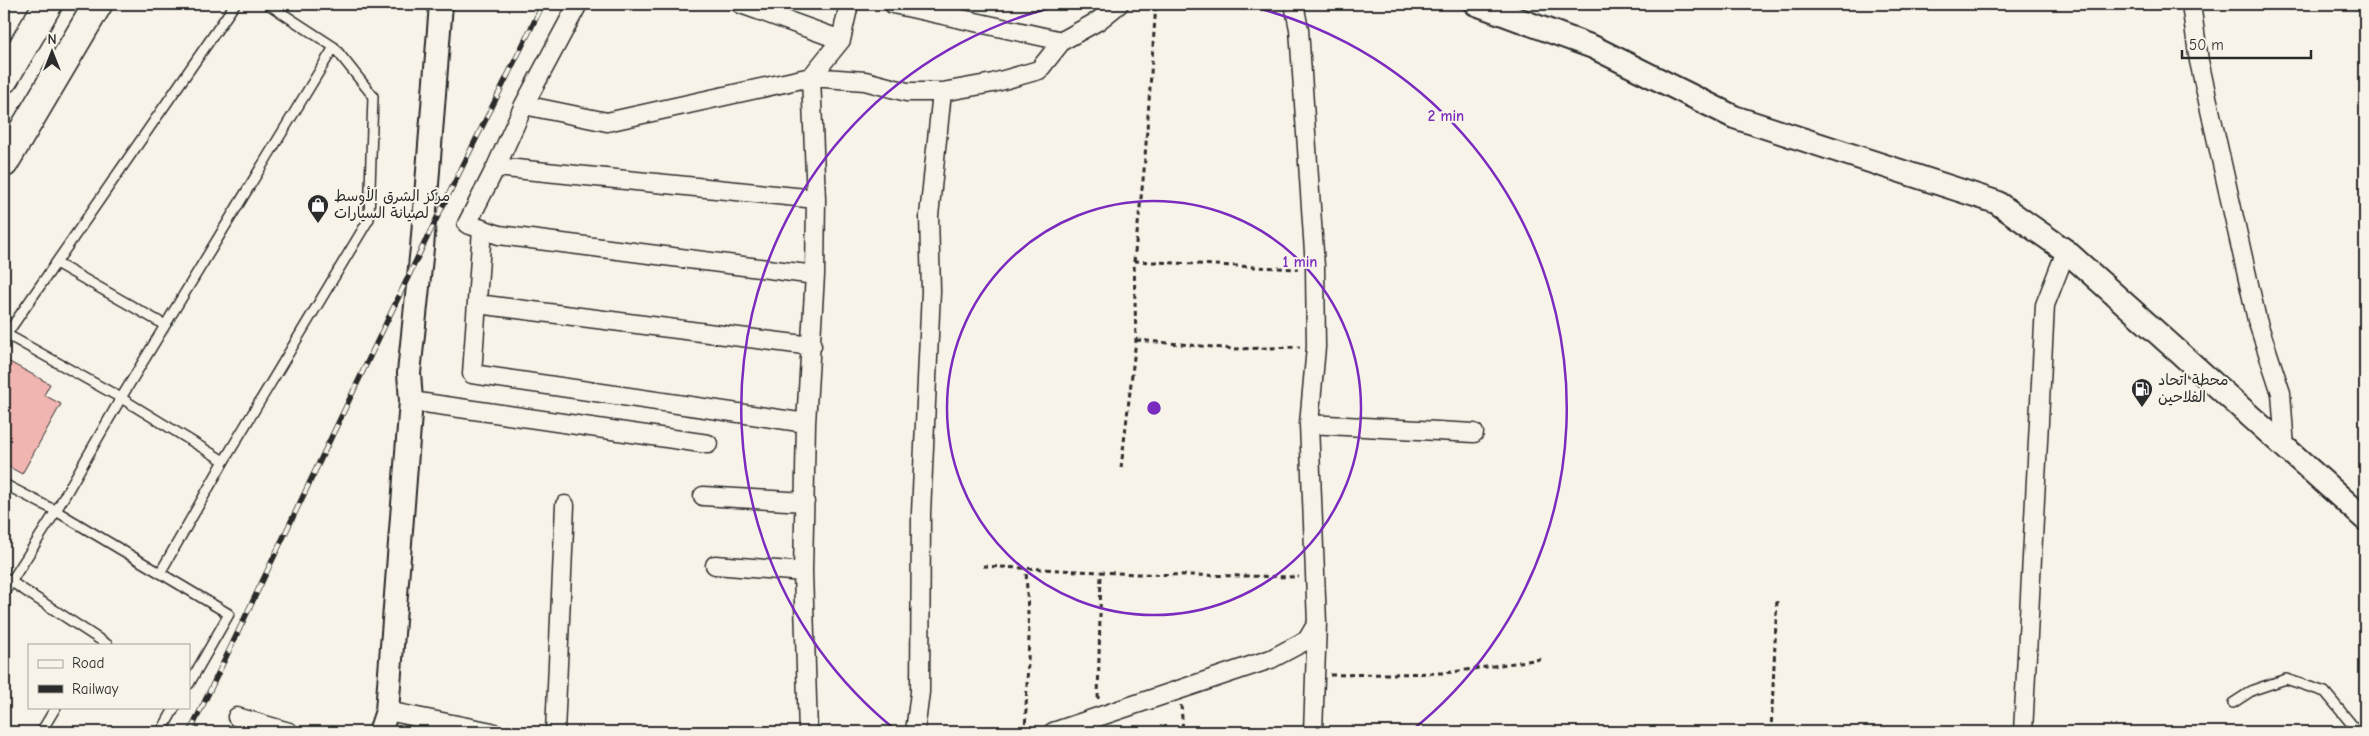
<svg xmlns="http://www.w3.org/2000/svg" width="2369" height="736" font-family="'Comic Neue','Playpen Sans Arabic',sans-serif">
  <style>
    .building { fill: #f1b5b1; stroke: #2b2b2b }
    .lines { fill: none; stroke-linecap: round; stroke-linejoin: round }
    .service-casing { stroke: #2b2b2b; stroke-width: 12 }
    .minor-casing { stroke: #2b2b2b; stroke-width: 21 }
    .tertiary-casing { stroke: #2b2b2b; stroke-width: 26 }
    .primary-casing { stroke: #2b2b2b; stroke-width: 31 }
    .path { stroke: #2b2b2b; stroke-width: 3; stroke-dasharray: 5 4; stroke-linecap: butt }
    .service { stroke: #f7f3e8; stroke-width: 9 }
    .minor { stroke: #f7f3e8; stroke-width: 18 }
    .tertiary { stroke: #f7f3e8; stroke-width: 22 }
    .primary { stroke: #f7f3e8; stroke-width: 28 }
    .rail-casing { stroke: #2b2b2b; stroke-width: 5.5 }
    .rail { stroke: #f7f3e8; stroke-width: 4; stroke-dasharray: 11; stroke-linecap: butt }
    .ring { fill: none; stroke: #7b2cbf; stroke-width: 2.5 }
    .labels { text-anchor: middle; stroke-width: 4; stroke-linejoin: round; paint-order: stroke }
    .poi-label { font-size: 15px; fill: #2b2b2b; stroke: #f7f3e8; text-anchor: start }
    .centre { fill: #7b2cbf; stroke: #f7f3e8; stroke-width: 2.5 }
    .ring-label { font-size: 15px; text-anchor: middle; font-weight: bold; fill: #7b2cbf; stroke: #f7f3e8; stroke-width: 4; stroke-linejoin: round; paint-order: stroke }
  </style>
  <rect width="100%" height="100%" fill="#f7f3e8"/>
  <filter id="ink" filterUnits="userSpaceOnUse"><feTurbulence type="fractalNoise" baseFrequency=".02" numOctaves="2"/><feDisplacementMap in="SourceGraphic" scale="10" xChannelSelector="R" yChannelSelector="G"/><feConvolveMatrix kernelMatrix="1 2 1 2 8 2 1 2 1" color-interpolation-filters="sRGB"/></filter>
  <g filter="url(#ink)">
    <path class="building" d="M4 359 50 384 44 395 61 404 22 474 4 464Z"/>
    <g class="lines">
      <g class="service-casing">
        <path id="service" d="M56 263 165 325
          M4 333 121 398 56 511 229 614 189 684
          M4 338 235 4
          M224 461 369 219 373 96 334 47 268 4
          M4 484 56 511 4 593
          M160 573 224 461 121 398 334 47
          M4 577 108 645
          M2233 703 2253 690 2286 679 2325 692 2358 732
          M41 732 56 707
          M161 732 175 707"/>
      </g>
      <g class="minor-casing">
        <path id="minor" d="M578 4 524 105 496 167 467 224 482 229 472 374 806 423
          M741 4 841 40
          M893 4 1062 41
          M1294 4 1299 29 1315 267 1316 347 1309 424 1317 623 1313 732
          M2191 4 2199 61 2257 320 2281 393 2285 448
          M524 105 607 122 811 77 865 81 907 92H942L993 83 1039 70 1062 41 1098 21 1119 4
          M496 167 816 199
          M482 229 499 235 815 275
          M477 304 812 346
          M411 401 708 444
          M1309 424 1474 433
          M703 496 805 502
          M715 565 803 572
          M387 711 492 732
          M237 717 289 732
          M555 732 565 505
          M808 732 803 572 806 423 815 275 816 199 811 77 841 40 849 4
          M915 732 920 692 921 513 931 291 929 216 942 92
          M1053 732 1271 659 1307 640 1317 623
          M2023 732 2045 305 2066 251"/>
      </g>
      <g class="tertiary-casing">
        <path id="tertiary" d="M1476 4 1593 47 1734 117 1996 202 2066 251 2365 519
          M380 732 387 711 411 401 409 373 422 248 441 4"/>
      </g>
      <g class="primary-casing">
        <path id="primary" d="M4 79 48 4
          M4 163 98 4"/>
      </g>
      <path class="path" d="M1134 261 1298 269
        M1136 340 1234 349 1300 347
        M1121 468 1136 340 1134 261 1144 171 1156 4
        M983 566 1137 574 1299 577
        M1330 675 1445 673 1541 659
        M1098 699 1101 573
        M1181 705 1183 732
        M1025 732 1029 637 1026 569
        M1646 732 1645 730 1680 729 1716 732
        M1771 732 1777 599"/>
      <use href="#service" class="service"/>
      <use href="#minor" class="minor"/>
      <use href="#tertiary" class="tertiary"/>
      <use href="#primary" class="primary"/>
      <g class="rail-casing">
        <path id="rail" d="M190 732 422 248 543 4"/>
      </g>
      <use href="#rail" class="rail"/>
    </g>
  </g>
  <g class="ring">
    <circle cx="1154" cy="408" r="207"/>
    <path d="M897 731A413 413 0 0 1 1068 4M1240 4A413 413 0 0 1 1411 731"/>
  </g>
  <defs>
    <g id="shop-pin" transform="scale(1.125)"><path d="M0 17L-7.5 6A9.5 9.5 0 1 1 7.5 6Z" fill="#2b2b2b" stroke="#f7f3e8"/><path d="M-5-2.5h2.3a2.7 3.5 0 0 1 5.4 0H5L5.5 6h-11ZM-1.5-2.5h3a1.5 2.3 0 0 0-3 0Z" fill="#fff"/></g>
    <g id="fuel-pin" transform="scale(1.125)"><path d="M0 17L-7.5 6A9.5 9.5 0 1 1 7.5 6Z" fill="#2b2b2b" stroke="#f7f3e8"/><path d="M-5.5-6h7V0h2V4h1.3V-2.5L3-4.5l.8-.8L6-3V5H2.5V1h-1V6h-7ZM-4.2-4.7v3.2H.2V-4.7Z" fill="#fff"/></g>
  </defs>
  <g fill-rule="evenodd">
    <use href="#shop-pin" x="318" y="205"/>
    <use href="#fuel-pin" x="2142" y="389"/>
  </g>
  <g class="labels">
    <g class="poi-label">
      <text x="334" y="201">مركز الشرق الأوسط<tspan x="334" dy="17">لصيانة السيارات</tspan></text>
      <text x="2158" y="385">محطة اتحاد<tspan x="2158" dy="17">الفلاحين</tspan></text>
    </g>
  </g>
  <circle cx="1154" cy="408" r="8" class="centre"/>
  <g class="ring-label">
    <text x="1446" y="121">2 min</text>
    <text x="1300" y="267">1 min</text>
  </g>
  <rect width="2369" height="736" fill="none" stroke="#f7f3e8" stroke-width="20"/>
  <rect x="10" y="10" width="2349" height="716" fill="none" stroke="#2b2b2b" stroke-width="2" filter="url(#ink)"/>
  <rect x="28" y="644" width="162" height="65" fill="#f7f3e8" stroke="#a5a39c"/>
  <rect x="38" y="660" width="25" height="8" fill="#f7f3e8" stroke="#a5a39c"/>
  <text x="72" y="668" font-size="15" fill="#2b2b2b">Road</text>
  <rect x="38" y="685" width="25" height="8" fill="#2b2b2b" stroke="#a5a39c"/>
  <text x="72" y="694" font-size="15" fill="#2b2b2b">Railway</text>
  <g transform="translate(52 52)" stroke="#f7f3e8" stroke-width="4" paint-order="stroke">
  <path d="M0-4L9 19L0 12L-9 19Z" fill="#2b2b2b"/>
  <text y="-8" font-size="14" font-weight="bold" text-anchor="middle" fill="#2b2b2b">N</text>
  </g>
  <path d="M2182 50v8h129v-8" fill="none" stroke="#2b2b2b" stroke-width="2.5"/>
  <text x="2189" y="50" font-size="15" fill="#2b2b2b" stroke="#f7f3e8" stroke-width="4" paint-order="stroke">50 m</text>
</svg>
